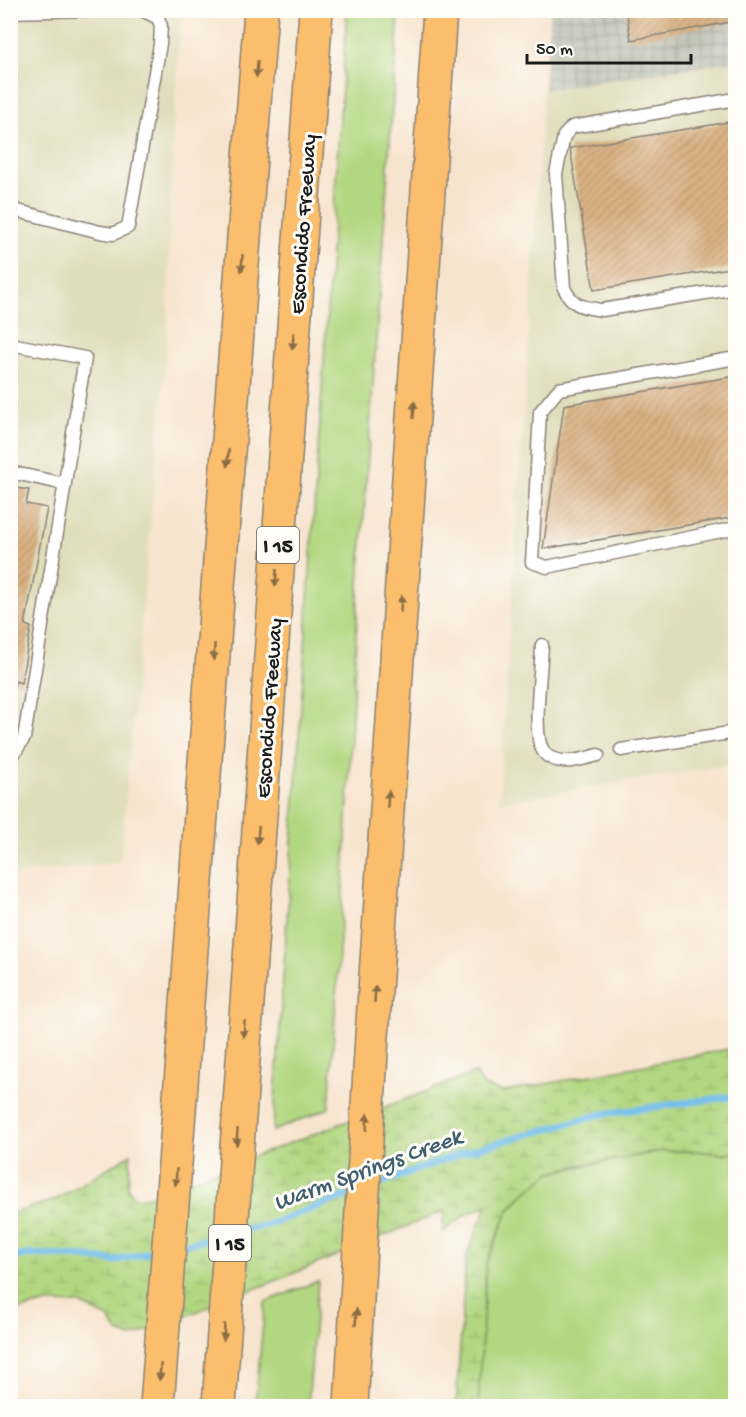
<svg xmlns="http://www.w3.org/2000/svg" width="746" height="1417" font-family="'Gochi Hand',sans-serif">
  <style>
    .built { fill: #e0ddbb }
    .industrial { fill: url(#industrial-grid) }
    .grass { fill: #b2d781; stroke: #677a4e; stroke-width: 1.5 }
    .wetland { fill: url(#wetland-marsh); stroke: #677a4e; stroke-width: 1.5 }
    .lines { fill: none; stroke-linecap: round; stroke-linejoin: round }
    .stream { stroke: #72beec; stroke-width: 7 }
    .building { fill: url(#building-hatch) }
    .service-casing { stroke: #8a8075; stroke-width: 15 }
    .motorway-casing { stroke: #8a8075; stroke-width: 36 }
    .service { stroke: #fff; stroke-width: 12 }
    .motorway { stroke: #fabe6d; stroke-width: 33 }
    .oneway { fill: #8b6d44 }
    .labels { text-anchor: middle; stroke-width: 6; stroke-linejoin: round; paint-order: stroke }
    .shield { fill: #fdfcf7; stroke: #605f5e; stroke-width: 1.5 }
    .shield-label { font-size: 21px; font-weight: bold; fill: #1c1c1c }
    .street-label { font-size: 22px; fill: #1c1c1c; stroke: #fdfcf7 }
    .water-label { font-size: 24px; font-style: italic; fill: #3e5d6f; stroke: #fdfcf7 }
  </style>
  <defs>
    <pattern id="industrial-grid" width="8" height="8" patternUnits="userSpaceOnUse" patternTransform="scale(1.5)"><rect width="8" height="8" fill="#c4c6b9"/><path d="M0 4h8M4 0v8" fill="none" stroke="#a8aa9e"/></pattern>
    <pattern id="wetland-marsh" width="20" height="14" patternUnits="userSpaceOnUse" patternTransform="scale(1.5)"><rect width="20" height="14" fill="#b2d781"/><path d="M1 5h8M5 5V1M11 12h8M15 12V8" fill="none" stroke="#98b86f"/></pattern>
    <pattern id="building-hatch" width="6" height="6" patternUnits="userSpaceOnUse" patternTransform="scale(1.5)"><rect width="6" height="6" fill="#dab183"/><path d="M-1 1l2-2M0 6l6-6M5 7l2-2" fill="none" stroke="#ba9871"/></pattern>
  </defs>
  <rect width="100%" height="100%" fill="#fdfcf7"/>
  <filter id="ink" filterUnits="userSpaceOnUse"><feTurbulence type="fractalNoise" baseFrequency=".0167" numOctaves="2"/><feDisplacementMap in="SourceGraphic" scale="12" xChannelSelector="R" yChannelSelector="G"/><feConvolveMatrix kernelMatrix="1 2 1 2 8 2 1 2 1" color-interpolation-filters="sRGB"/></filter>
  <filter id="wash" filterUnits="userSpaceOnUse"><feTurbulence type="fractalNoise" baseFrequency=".008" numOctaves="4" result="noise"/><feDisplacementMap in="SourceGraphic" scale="24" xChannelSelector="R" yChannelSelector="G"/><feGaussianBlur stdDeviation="1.35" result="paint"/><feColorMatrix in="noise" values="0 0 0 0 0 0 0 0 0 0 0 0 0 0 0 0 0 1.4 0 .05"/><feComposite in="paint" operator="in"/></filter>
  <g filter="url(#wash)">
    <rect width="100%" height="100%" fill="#f7e4ce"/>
    <path class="built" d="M10 11H181L172 148 167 342 120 862 11 875Z
      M735 61V764L499 802 544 90Z"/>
    <path class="industrial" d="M550 11H735V61L544 90Z"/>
    <path class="grass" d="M347 11H399L358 599 345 860 329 1108 273 1131Z
      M662 1151H697L723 1154 735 1153V1406H478L486 1264 508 1212 523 1194 551 1172Z
      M318 1281 308 1406H255L265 1302Z"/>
    <path class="wetland" d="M735 1048V1153L723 1154 697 1151H662L576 1166 551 1172 523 1194 508 1211 486 1264 478 1406H456L466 1257 487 1206 466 1214 443 1232 444 1211 285 1277 132 1337 118 1332 108 1318 81 1304 48 1303 11 1312 10 1214 57 1199 131 1154 128 1188 134 1197 144 1198 475 1073 484 1086 503 1092Z"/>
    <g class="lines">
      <path class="stream" d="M373 1186 468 1151 602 1114 736 1096
        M240 1231 267 1225 354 1193
        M178 1246 223 1235
        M10 1258 32 1254 83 1257 114 1261 159 1250"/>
    </g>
    <g id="blocks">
      <path class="building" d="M626 10H736V21L631 40Z
        M736 121V267L594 290 570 148Z
        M736 376V517L543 549 564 405Z
        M10 487 29 490 26 504 47 508 25 625 31 627 21 683 15 681 12 698Z"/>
    </g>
  </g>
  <g filter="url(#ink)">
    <use href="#blocks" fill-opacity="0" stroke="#8a8075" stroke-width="1.5"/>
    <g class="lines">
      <g class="service-casing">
        <path id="service" d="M10 12 91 10
          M736 99 572 127 564 136 556 174 564 288C573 307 583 307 602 310L736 288
          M10 206 18 211 100 232 113 234 128 227 160 44 161 26 158 18 142 10
          M10 344 85 358 24 738 10 760
          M736 358 559 389 540 412 532 562 547 567 736 528
          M10 472 65 484
          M542 645C541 672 534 720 540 744 542 750 546 756 551 758 566 765 583 759 598 755
          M621 750 736 732"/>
      </g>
      <g class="motorway-casing">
        <path id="motorway" d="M157 1406 261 10
          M219 1406 316 10
          M351 1406 371 1052 440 10"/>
      </g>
      <use href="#service" class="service"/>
      <use href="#motorway" class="motorway"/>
    </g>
    <defs><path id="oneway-solid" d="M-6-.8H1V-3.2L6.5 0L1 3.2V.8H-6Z" transform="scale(1.5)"/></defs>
    <g class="oneway">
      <use href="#oneway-solid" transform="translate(257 69) rotate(94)"/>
      <use href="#oneway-solid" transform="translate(242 263) rotate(94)"/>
      <use href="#oneway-solid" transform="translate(293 341) rotate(94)"/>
      <use href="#oneway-solid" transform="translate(414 410) rotate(-86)"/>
      <use href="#oneway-solid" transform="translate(228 458) rotate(94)"/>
      <use href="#oneway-solid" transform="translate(276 578) rotate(94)"/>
      <use href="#oneway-solid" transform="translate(401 604) rotate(-86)"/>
      <use href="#oneway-solid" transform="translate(214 652) rotate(94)"/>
      <use href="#oneway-solid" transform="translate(388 799) rotate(-86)"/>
      <use href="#oneway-solid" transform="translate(258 835) rotate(94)"/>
      <use href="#oneway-solid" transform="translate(375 994) rotate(-86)"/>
      <use href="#oneway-solid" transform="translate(244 1029) rotate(94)"/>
      <use href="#oneway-solid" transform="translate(367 1122) rotate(-87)"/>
      <use href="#oneway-solid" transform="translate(237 1137) rotate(94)"/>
      <use href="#oneway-solid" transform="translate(176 1177) rotate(95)"/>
      <use href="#oneway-solid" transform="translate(356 1317) rotate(-87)"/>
      <use href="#oneway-solid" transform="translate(224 1332) rotate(94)"/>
      <use href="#oneway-solid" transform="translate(160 1372) rotate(95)"/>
    </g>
  </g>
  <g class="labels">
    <g class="shield">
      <rect x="257" y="527" width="42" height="36" rx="4.5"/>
      <rect x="209" y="1225" width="42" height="36" rx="4.5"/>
    </g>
    <g class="shield-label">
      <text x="278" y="552">I 15</text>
      <text x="230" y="1250">I 15</text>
    </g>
    <g class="street-label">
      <text transform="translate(301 224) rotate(-86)" y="8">Escondido Freeway</text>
      <text transform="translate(267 708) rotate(-86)" y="8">Escondido Freeway</text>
    </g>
    <g class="water-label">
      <text transform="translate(367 1168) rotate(-20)" y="8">Warm Springs Creek</text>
    </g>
  </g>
  <rect width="746" height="1417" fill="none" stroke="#fdfcf7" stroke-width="36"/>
  <path d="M527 54v9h164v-9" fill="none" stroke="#1c1c1c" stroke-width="3"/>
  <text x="536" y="54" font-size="18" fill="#1c1c1c" stroke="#fdfcf7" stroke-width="4.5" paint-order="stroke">50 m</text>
</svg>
